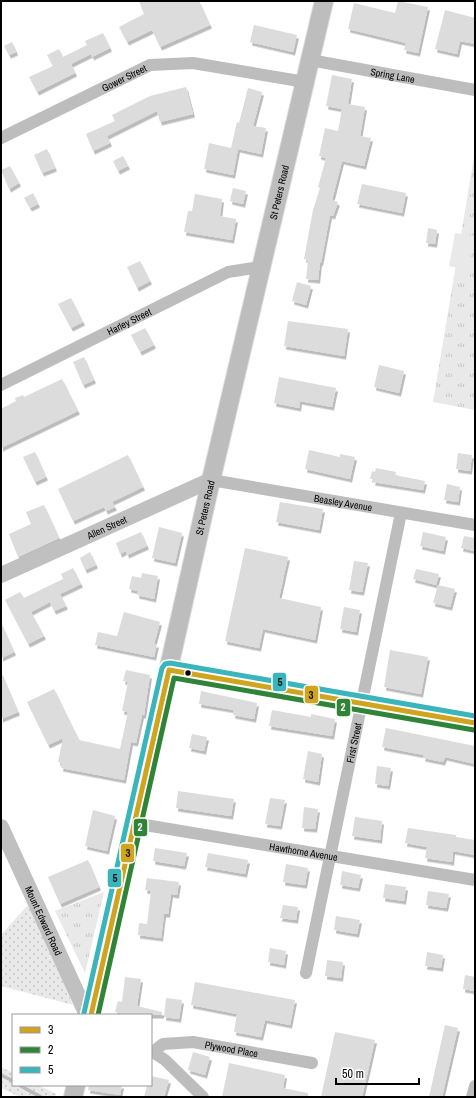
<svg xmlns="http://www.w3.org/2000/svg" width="476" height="1098" font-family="'Archivo Narrow',sans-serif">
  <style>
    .grass { fill: url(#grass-dots) }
    .park { fill: url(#park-tufts) }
    .garden { fill: #e9e9e9 }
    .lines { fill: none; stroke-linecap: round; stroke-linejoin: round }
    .stream { stroke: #bbb; stroke-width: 3.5 }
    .building { fill: #dcdcdc; filter: url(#shadow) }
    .primary-casing { stroke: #dbdbdb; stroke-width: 20 }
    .street { stroke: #bdbdbd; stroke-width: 12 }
    .secondary { stroke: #c0c0c0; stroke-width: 16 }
    .primary { stroke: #bdbdbd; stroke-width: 18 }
    .bus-1-casing { stroke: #fff; stroke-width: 8 }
    .bus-2-casing { stroke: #fff; stroke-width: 8 }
    .bus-3-casing { stroke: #fff; stroke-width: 8 }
    .bus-1 { stroke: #cfa41e; stroke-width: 5 }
    .bus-2 { stroke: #308437; stroke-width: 5 }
    .bus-3 { stroke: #39b5bb; stroke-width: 5 }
    .bus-dot { fill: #000; stroke: #fff; stroke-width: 1.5 }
    .labels { text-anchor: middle; stroke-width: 4; stroke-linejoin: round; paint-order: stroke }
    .street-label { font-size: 10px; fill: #000; stroke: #fff }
    .line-badge { stroke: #fff; stroke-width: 1.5 }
    .badge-label { font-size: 11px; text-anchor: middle; font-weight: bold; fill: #fff }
    .pale-badge-label { font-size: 11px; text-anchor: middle; font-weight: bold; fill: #111 }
  </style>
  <defs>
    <pattern id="grass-dots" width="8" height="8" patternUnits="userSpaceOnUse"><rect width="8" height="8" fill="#e9e9e9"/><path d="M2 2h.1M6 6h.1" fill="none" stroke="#c6c6c6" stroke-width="1.8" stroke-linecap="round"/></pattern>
    <pattern id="park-tufts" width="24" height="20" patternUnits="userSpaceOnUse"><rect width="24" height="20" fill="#e9e9e9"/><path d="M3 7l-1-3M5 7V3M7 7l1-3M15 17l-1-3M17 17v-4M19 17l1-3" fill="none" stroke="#c6c6c6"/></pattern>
    <filter id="shadow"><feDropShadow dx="2" dy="3.5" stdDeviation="0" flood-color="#0004"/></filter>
  </defs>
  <rect width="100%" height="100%" fill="#fff"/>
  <path class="grass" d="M32 905 73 1005 1 986V935L26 907Z
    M1 1067 13 1073V1085H38L56 1094 55 1097H20L1 1088Z"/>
  <path class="park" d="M475 151V410L433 402Z
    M104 892 85 973 55 911Z"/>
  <path class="garden" d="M455 233 474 236 468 270 449 266Z"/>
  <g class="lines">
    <path class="stream" d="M1 1075 13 1081
      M19 1085 41 1097"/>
  </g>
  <path class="building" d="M139 1H199L210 25 160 47 152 30 127 42 119 27 144 14Z
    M398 1 428 7 418 53 404 50 406 43 348 29 354 3 395 13Z
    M445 10 475 18V44L460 41 457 54 435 49Z
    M254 25 297 35 293 52 250 42Z
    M103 33 110 48 92 57 91 54 71 64 75 73 37 92 29 77 53 66 47 55 59 49 63 57 87 45 85 41Z
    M12 42 16 52 9 55 4 46Z
    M332 75 352 79 348 104 365 107 360 136 371 138 364 166 342 161 332 200 338 202 333 216 330 215 321 263 320 262 318 280 306 279 308 260 304 259 313 210 320 188 318 187 326 158 319 156 325 128 338 131 342 109 326 106Z
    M186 87 193 114 160 122 157 111 107 136 110 143 93 151 86 134 115 121 112 115 150 96Z
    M248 88 262 92 253 126 266 128 261 154 238 149 233 175 204 169 209 143 231 148 237 122 239 123Z
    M47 149 55 168 42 173 34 155Z
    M123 156 128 166 118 171 113 161Z
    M10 166 19 183 9 189 1 170Z
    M362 184 406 193 402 213 357 204Z
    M233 188 246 191 243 204 230 201Z
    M33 193 38 204 30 208 24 198Z
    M195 194 222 199 220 216 236 219 232 240 184 232 188 211H192Z
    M428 228 437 230 435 244 426 243Z
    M140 261 150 281 137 288 127 267Z
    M297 282 311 286 306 305 292 301Z
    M71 298 83 322 71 328 58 304Z
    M288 321 348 329 344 356 284 346Z
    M145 328 154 345 140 352 131 335Z
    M84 357 94 380 83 385 73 362Z
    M379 365 404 371 399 393 374 387Z
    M279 377 336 388 332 407 300 401 299 408 274 403Z
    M62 379 78 411 1 448V409L16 401 15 398 23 395 24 397Z
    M309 450 340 457V454L355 457 350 479 305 469Z
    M35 452 46 477 35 482 23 457Z
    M458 453 472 455 470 471 456 469Z
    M128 455 143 487 112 502 115 507 106 511 104 507 73 521 58 489Z
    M376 468 396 472 395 475 425 481 423 490 373 482 374 479H370L372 471 375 472Z
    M447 484 460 487 458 502 444 500Z
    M280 502 323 509 319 530 276 522Z
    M44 505 59 538 18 557 9 534 31 524 26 512Z
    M159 527 182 533 175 563 152 558Z
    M141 532 147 546 127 555 126 551 120 554 116 543Z
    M423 532 446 537 443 551 420 546Z
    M464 536 475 538V551L461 548Z
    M245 548 288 557 279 598 321 607 315 640 263 629 259 648 225 641Z
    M90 552 96 565 85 570 80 558Z
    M354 561 368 563 362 592 349 590Z
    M73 568 81 584 60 594 66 606 54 611 50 602 31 612 44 636 28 644 5 600 20 592 24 598 63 579 61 574Z
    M416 569 439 574 436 585 413 579Z
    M142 573 158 576 154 599 137 595 138 591 129 589 132 576 141 578Z
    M438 585 455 589 450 607 433 603Z
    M344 607 360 610 356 632 340 629Z
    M124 612 160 622 154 644H157L154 657 95 645 98 632 117 636Z
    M1 623 14 652 1 658Z
    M390 650 428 657 421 694 384 687Z
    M126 670 150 675 144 715H142L136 743 131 742 124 780 61 768 62 763 58 762 63 738 48 745 27 702 54 689 79 740 120 749 128 712 122 711 128 682 123 681Z
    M1 672 18 712 1 719Z
    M201 691 257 703 254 719 233 715 234 710 199 704Z
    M272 710 311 717V714L335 719 332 736 269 726Z
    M386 728 475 746V764L445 757 443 762 423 758 424 755 382 747Z
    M192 734 207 737 204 751 189 748Z
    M308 751 322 754 318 782 303 779Z
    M377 766 391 768 388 786 375 784Z
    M178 791 234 799 231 816 176 808Z
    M270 798 285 800 280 826 265 824Z
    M304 807 318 809 315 829 302 828Z
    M93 810 115 816 107 851 85 846Z
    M355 817 382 821 380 840 352 836Z
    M408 828 456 835V837L475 840V855L453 851 452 862 425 858 427 847 405 843Z
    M155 848 187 853 184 866 153 861Z
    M208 853 248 860 245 874 205 867Z
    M88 860 99 887 60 904 48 877Z
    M286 864 308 868 305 885 283 882Z
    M342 871 361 875 358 888 340 885Z
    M147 878 179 882 177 895 171 894 168 914H164L161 938 138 935 139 923 147 924 151 891 145 890Z
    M385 884 406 887 404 901 383 898Z
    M428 891 449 894 446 908 426 905Z
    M283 905 298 907 296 920 280 918Z
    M336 916 360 920 357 934 334 930Z
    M270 948 286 951 284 965 268 962Z
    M427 952 443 955 441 968 425 966Z
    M327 960 343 962 341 978 325 976Z
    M465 975 475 977V991L463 989Z
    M125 977 141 979 137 1006 162 1012V1015H128L115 1012 118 1001 122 1002Z
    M195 982 295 1000 290 1025 265 1020 261 1037 234 1032 237 1014 191 1005Z
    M166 998 182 1000 179 1019 164 1017Z
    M445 1025 458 1028 442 1097H429Z
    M335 1032 375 1040 362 1097H321Z
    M193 1052 210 1057 205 1075 188 1070Z
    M229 1063 285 1075 283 1088 308 1093V1097H222Z
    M151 1076 169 1080 164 1097H144L147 1085H151Z
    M89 1085H122L120 1095 88 1090Z"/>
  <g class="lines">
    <g class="primary-casing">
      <g id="primary">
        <path id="s10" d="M91 1015 211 480 324 1"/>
        <path d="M73 1097 76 1085"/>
      </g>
    </g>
    <g class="street">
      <path id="s1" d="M310 60 475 90"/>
      <path id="s2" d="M1 138 150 65 193 63 305 82"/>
      <path id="s3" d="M1 385 228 272 260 267"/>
      <path id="s4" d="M211 480 475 525"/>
      <path d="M169 670 475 723"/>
      <path id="s5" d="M133 823 475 880"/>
      <path id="s6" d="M306 973 401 513"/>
      <path d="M151 1051 165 1060 203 1097"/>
      <path id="s7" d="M153 1052 163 1044 193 1042 312 1063"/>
      <path d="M472 1097 475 1086"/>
    </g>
    <g class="secondary">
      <path id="s8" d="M1 575 211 480"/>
      <path id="s9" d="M1 827 87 1015"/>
    </g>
    <use href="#primary" class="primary"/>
    <g class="bus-1-casing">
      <path id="bus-1" d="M91 1015 169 670 475 723"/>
    </g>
    <g class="bus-2-casing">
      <path id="bus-2" d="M98 1015 174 678 474 730"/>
    </g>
    <g class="bus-3-casing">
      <path id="bus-3" d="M84 1013 162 668 165 664 170 663 475 716"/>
    </g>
    <use href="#bus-1" class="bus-1"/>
    <use href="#bus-2" class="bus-2"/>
    <use href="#bus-3" class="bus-3"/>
  </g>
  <circle class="bus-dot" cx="188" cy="673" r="3.5"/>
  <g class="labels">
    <g class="street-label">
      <text dy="4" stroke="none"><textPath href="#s1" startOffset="84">Spring Lane</textPath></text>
      <text dy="4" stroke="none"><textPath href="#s2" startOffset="137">Gower Street</textPath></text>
      <text dy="4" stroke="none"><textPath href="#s10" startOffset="844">St Peters Road</textPath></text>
      <text dy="4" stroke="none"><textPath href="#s3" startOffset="143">Harley Street</textPath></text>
      <text dy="4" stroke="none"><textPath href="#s4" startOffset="134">Beasley Avenue</textPath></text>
      <text dy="4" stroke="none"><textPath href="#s10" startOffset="520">St Peters Road</textPath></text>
      <text dy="4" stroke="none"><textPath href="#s8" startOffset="116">Allen Street</textPath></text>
      <text dy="4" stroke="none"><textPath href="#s6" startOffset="235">First Street</textPath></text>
      <text dy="4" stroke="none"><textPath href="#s5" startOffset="173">Hawthorne Avenue</textPath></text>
      <text dy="4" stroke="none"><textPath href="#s9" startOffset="103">Mount Edward Road</textPath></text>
      <text dy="4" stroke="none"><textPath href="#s7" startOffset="82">Plywood Place</textPath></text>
    </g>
  </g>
  <g class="line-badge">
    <rect x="272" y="672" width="15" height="20" rx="4" fill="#39b5bb"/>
    <rect x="304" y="685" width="15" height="19" rx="4" fill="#cfa41e"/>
    <rect x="336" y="698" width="15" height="19" rx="4" fill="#308437"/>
    <rect x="133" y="818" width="15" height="19" rx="4" fill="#308437"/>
    <rect x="120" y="843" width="15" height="20" rx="4" fill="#cfa41e"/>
    <rect x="107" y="868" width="15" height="20" rx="4" fill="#39b5bb"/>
  </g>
  <g class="badge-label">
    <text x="343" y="711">2</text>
    <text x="140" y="831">2</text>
  </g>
  <g class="pale-badge-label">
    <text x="280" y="686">5</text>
    <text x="311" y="699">3</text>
    <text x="128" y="857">3</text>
    <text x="115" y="882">5</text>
  </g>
  <rect width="476" height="1098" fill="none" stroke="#000000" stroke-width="4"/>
  <rect x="12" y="1014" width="140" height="72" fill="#ffffff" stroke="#999999"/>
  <rect x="20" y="1027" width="20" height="6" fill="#cfa41e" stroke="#999999"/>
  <text x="48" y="1034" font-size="12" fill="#000000">3</text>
  <rect x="20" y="1047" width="20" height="6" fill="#308437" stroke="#999999"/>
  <text x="48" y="1054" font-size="12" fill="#000000">2</text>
  <rect x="20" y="1067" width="20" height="6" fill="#39b5bb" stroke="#999999"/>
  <text x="48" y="1074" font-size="12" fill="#000000">5</text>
  <path d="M336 1078v6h83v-6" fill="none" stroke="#000000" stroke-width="2"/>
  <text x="342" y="1078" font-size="12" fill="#000000" stroke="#ffffff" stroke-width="3" paint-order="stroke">50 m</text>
</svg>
